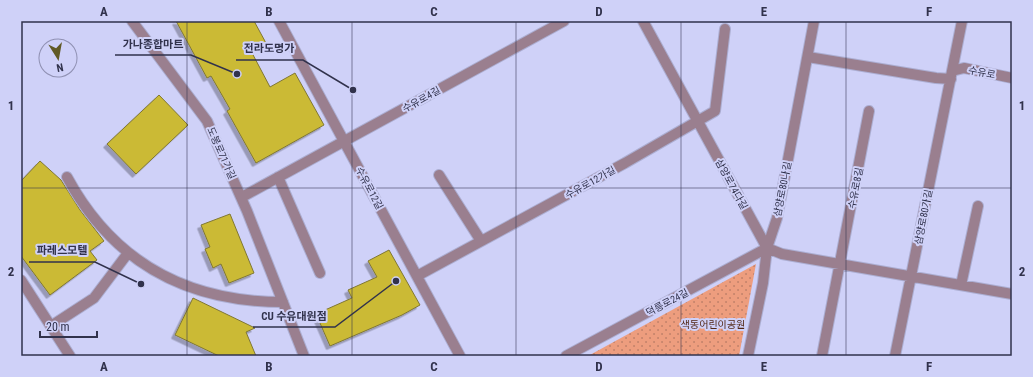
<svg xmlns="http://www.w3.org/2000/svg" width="1033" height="377" font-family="'Roboto Condensed','Noto Sans KR',sans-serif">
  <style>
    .park { fill: url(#park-dots) }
    .building { fill: #cbba35; stroke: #807733; filter: url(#shadow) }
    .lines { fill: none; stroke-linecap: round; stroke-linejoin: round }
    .minor-casing { stroke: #acaed2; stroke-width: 12 }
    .minor { stroke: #9a7f8f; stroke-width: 10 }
    .grid { fill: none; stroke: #31324c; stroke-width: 1; stroke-opacity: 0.55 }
    .labels { text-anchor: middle; stroke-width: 4; stroke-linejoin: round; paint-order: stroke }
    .street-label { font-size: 10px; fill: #31324c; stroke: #cfd1f8 }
    .park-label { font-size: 10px; fill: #522715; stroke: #cfd1f8 }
    .leader { fill: none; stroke: #31324c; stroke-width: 1.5 }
    .callout-dot { fill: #31324c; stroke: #cfd1f8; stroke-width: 1.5 }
    .callout-label { font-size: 11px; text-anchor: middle; font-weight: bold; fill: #31324c; stroke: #cfd1f8; stroke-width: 4; stroke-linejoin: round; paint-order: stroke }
    .neatline { fill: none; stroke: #31324c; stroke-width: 1.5 }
    .grid-label { font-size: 13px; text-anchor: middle; font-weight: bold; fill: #31324c }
  </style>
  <defs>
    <pattern id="park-dots" width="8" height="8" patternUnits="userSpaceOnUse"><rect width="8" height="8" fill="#ed9d7e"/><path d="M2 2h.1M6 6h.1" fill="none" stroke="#c18169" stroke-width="1.8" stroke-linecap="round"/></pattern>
    <filter id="shadow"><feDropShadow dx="-3.5" dy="3.5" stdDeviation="0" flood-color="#0004"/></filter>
  </defs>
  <rect width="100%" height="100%" fill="#cfd1f8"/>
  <path class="park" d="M756 264 739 356H588Z"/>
  <path class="building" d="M176 21H254L266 43 251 51 270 87 295 73 324 125 256 163 227 111 230 109 211 76 207 78Z
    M159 95 188 125 136 174 107 144Z
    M40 161 61 180 80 210 104 241 90 251 97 260 50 295 21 256V181Z
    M230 214 254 273 229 283 221 264 213 268 205 249 210 247 201 225Z
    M389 250 420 305 402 315 330 346 316 314 352 298 348 290 377 277 368 261Z
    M193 298 255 328 246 332 256 356H219L175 335Z"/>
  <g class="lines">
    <g class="minor-casing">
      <path id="minor" d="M132 21 207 121 247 211 304 356
        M279 21 460 356
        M643 21 767 248
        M808 57 936 78 951 79
        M952 71 964 68 1012 78
        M439 175 481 241
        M67 177C113 262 187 302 283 302
        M278 177 320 273
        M242 197 564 21
        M767 248 782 254 1012 294
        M417 276 625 163 715 111 725 29
        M21 280 70 356
        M961 285 978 206
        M51 326 94 298 128 253
        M566 356 767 248
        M748 356 763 283 767 248 777 218 814 21
        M822 356 869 111
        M895 356 962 21"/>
    </g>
    <use href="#minor" class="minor"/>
  </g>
  <path class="grid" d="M187 21V356M352 21V356M516 21V356M681 21V356M846 21V356M21 188H1012"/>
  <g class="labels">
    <g class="street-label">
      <text transform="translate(982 72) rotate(11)" y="4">수유로</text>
      <text transform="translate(421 99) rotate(-29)" y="4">수유로4길</text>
      <text transform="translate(222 153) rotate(66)" y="4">도봉로71가길</text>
      <text transform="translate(590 182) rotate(-29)" y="4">수유로12가길</text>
      <text transform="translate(732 184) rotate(61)" y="4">삼양로74다길</text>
      <text transform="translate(370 188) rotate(62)" y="4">수유로12길</text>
      <text transform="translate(855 188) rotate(-79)" y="4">수유로8길</text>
      <text transform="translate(782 189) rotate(-79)" y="4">삼양로80나길</text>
      <text transform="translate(923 217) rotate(-79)" y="4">삼양로80가길</text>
      <text transform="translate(667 302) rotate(-28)" y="4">덕릉로24길</text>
    </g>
    <g class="park-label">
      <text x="713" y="328">색동어린이공원</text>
    </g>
  </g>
  <path class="leader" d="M237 74L191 55H115M353 90L303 60H236M141 284L95 262H29M396 281L335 327H253"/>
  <g class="callout-dot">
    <circle cx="237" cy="74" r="4"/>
    <circle cx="353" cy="90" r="4"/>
    <circle cx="141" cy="284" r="4"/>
    <circle cx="396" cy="281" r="4"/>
  </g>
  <g class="callout-label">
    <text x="153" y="48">가나종합마트</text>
    <text x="269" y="52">전라도명가</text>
    <text x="62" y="254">파레스모텔</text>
    <text x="294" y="320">CU 수유대원점</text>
  </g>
  <rect width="1033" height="377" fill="none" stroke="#cfd1f8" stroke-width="44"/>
  <g transform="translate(58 58) rotate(169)"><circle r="19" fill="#cfd1f8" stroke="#9091b3"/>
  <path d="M0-3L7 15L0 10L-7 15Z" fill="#615a26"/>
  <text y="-6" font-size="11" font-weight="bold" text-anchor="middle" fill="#31324c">N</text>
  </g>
  <path d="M40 331v6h57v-6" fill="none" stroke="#31324c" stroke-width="2"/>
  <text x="46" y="331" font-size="12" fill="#31324c" stroke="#cfd1f8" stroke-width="3" paint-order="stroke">20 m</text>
  <rect x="22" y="22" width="989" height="333" class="neatline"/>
  <g class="grid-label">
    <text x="104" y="16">A</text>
    <text x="269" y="16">B</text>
    <text x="434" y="16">C</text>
    <text x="599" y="16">D</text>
    <text x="764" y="16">E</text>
    <text x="929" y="16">F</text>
    <text x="11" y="110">1</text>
    <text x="1022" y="110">1</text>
    <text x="11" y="276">2</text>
    <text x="1022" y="276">2</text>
    <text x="104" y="371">A</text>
    <text x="269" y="371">B</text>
    <text x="434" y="371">C</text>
    <text x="599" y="371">D</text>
    <text x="764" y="371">E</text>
    <text x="929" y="371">F</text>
  </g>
</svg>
